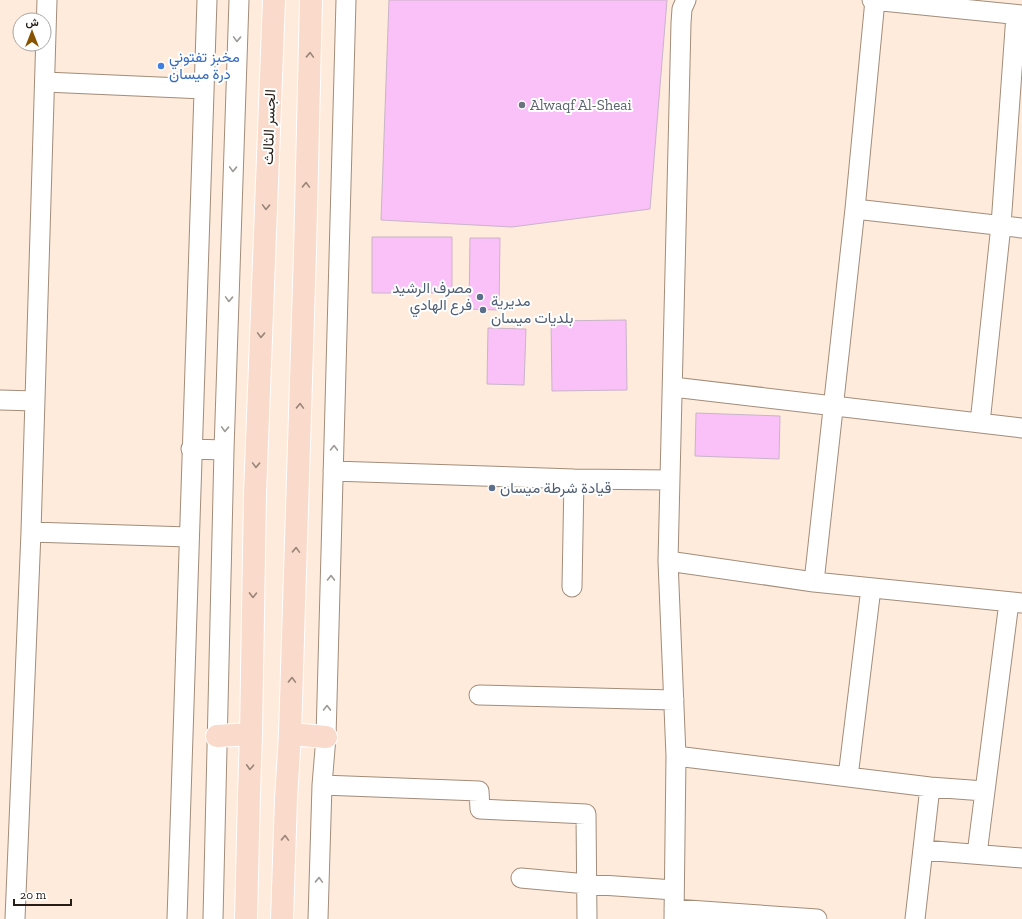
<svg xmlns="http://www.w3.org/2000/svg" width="1022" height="919" font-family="'Zilla Slab',Vazirmatn,serif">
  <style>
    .building { fill: #fac1f9; stroke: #c9b4c8 }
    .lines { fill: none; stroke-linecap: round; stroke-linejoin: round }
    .minor-casing { stroke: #a28c7a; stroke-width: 21 }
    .major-casing { stroke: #fff; stroke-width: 24 }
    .minor { stroke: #fff; stroke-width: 19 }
    .major { stroke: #fadaca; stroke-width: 22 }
    .oneway { stroke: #9d9996 }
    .oneway2 { stroke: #9a8579 }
    .shop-dot { fill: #3f7fe0; stroke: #fff; stroke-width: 1.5 }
    .worship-dot { fill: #6b7280; stroke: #fff; stroke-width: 1.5 }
    .service-dot { fill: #5c6f8a; stroke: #fff; stroke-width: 1.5 }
    .labels { text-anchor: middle; stroke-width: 4; stroke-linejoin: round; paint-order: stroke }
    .shop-label { font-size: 15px; fill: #366cbe; stroke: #fff; text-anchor: start }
    .worship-label { font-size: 15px; fill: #5b616d; stroke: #fff; text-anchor: start }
    .street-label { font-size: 15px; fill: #251d16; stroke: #fff }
    .service-label { font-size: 15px; fill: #4e5e75; stroke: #fff; text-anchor: start }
  </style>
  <rect width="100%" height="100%" fill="#feebdb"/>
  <path class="building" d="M389 0H667L650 209 512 227 381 220Z
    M372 237H452V293H372Z
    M470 238H500L499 310 469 309Z
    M626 320 627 390 552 391 551 321Z
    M488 328 526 329 524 385 487 384Z
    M696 413 780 416 779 459 695 456Z"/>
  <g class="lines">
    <g class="minor-casing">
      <path id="minor" d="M872 0 1022 15
        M45 82 204 89
        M855 209 1022 228
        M673 387 1022 428
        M0 400 35 401
        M980 423 1001 225 1016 15
        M191 449 224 450
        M333 471 574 479 670 480
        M31 532 189 537
        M668 561 814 582 1022 603
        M814 582 855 209 875 0
        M572 587 574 479
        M479 695 674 700
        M676 756 930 787 984 791
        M848 777 871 588
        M322 785 479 791 480 809 586 814 587 919
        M923 850 1022 858
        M977 854 1009 602
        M521 878 587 884 674 890
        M674 909 817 919
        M15 919 31 532 47 0
        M177 919 207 0
        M213 919 224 450 239 0
        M318 919 322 785 326 737 346 0
        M674 919 676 756 668 561 681 23 682 9 686 0
        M915 919 930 787"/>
    </g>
    <g class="major-casing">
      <path id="major" d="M290 734 326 737
        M217 736 251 734
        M246 919 249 794 251 734 255 494 274 0
        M282 919 286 799 290 734 305 252 311 0"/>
    </g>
    <use href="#minor" class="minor"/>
    <use href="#major" class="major"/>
  </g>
  <defs><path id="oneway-chevron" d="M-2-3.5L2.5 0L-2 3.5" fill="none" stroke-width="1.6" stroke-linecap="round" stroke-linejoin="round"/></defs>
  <g class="oneway">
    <use href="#oneway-chevron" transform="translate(237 39) rotate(92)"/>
    <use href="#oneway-chevron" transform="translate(233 169) rotate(92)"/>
    <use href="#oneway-chevron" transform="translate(229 299) rotate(92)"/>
    <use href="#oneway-chevron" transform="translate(225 429) rotate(92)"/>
    <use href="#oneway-chevron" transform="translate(334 448) rotate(-89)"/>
    <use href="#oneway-chevron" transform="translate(331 578) rotate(-89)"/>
    <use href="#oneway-chevron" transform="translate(327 708) rotate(-89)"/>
    <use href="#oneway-chevron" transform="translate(319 880) rotate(-88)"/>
  </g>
  <g class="oneway2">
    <use href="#oneway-chevron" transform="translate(310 55) rotate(-88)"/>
    <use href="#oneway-chevron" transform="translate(306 185) rotate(-88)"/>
    <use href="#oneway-chevron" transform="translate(266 207) rotate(92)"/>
    <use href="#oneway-chevron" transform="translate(261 335) rotate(92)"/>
    <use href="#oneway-chevron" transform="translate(300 406) rotate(-88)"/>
    <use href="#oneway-chevron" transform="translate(256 465) rotate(92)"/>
    <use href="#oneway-chevron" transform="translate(296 550) rotate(-88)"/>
    <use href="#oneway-chevron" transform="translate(253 595) rotate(91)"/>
    <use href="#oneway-chevron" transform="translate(292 680) rotate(-88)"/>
    <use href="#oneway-chevron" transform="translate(250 767) rotate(93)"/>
    <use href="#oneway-chevron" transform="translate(285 838) rotate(-88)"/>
  </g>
  <circle class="shop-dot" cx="161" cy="66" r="4"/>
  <circle class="worship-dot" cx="522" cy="105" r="4"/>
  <g class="service-dot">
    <circle cx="480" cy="297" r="4"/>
    <circle cx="483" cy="310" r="4"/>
    <circle cx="492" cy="488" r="4"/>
  </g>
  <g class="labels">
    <g class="shop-label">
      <text x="169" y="62">مخبز تفتوني<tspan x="169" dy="17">درة ميسان</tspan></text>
    </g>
    <g class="worship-label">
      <text x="530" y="110">Alwaqf Al-Sheai</text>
    </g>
    <g class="street-label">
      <text transform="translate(269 127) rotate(-88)" y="5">الجسر الثالث</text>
    </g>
    <g class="service-label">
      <text x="472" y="293" text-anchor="end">مصرف الرشيد<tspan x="472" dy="17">فرع الهادي</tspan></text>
      <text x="491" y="306">مديرية<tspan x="491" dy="17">بلديات ميسان</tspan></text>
      <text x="500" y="493">قيادة شرطة ميسان</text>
    </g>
  </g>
  <g transform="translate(32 32)"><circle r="19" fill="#ffffff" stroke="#a8a5a2"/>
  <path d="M0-3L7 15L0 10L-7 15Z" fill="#875300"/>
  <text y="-6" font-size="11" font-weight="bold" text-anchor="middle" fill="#251d16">ش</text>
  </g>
  <path d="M14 899v6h57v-6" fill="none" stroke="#251d16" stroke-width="2"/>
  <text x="20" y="899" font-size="12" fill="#251d16" stroke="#ffffff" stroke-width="3" paint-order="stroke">20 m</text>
</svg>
